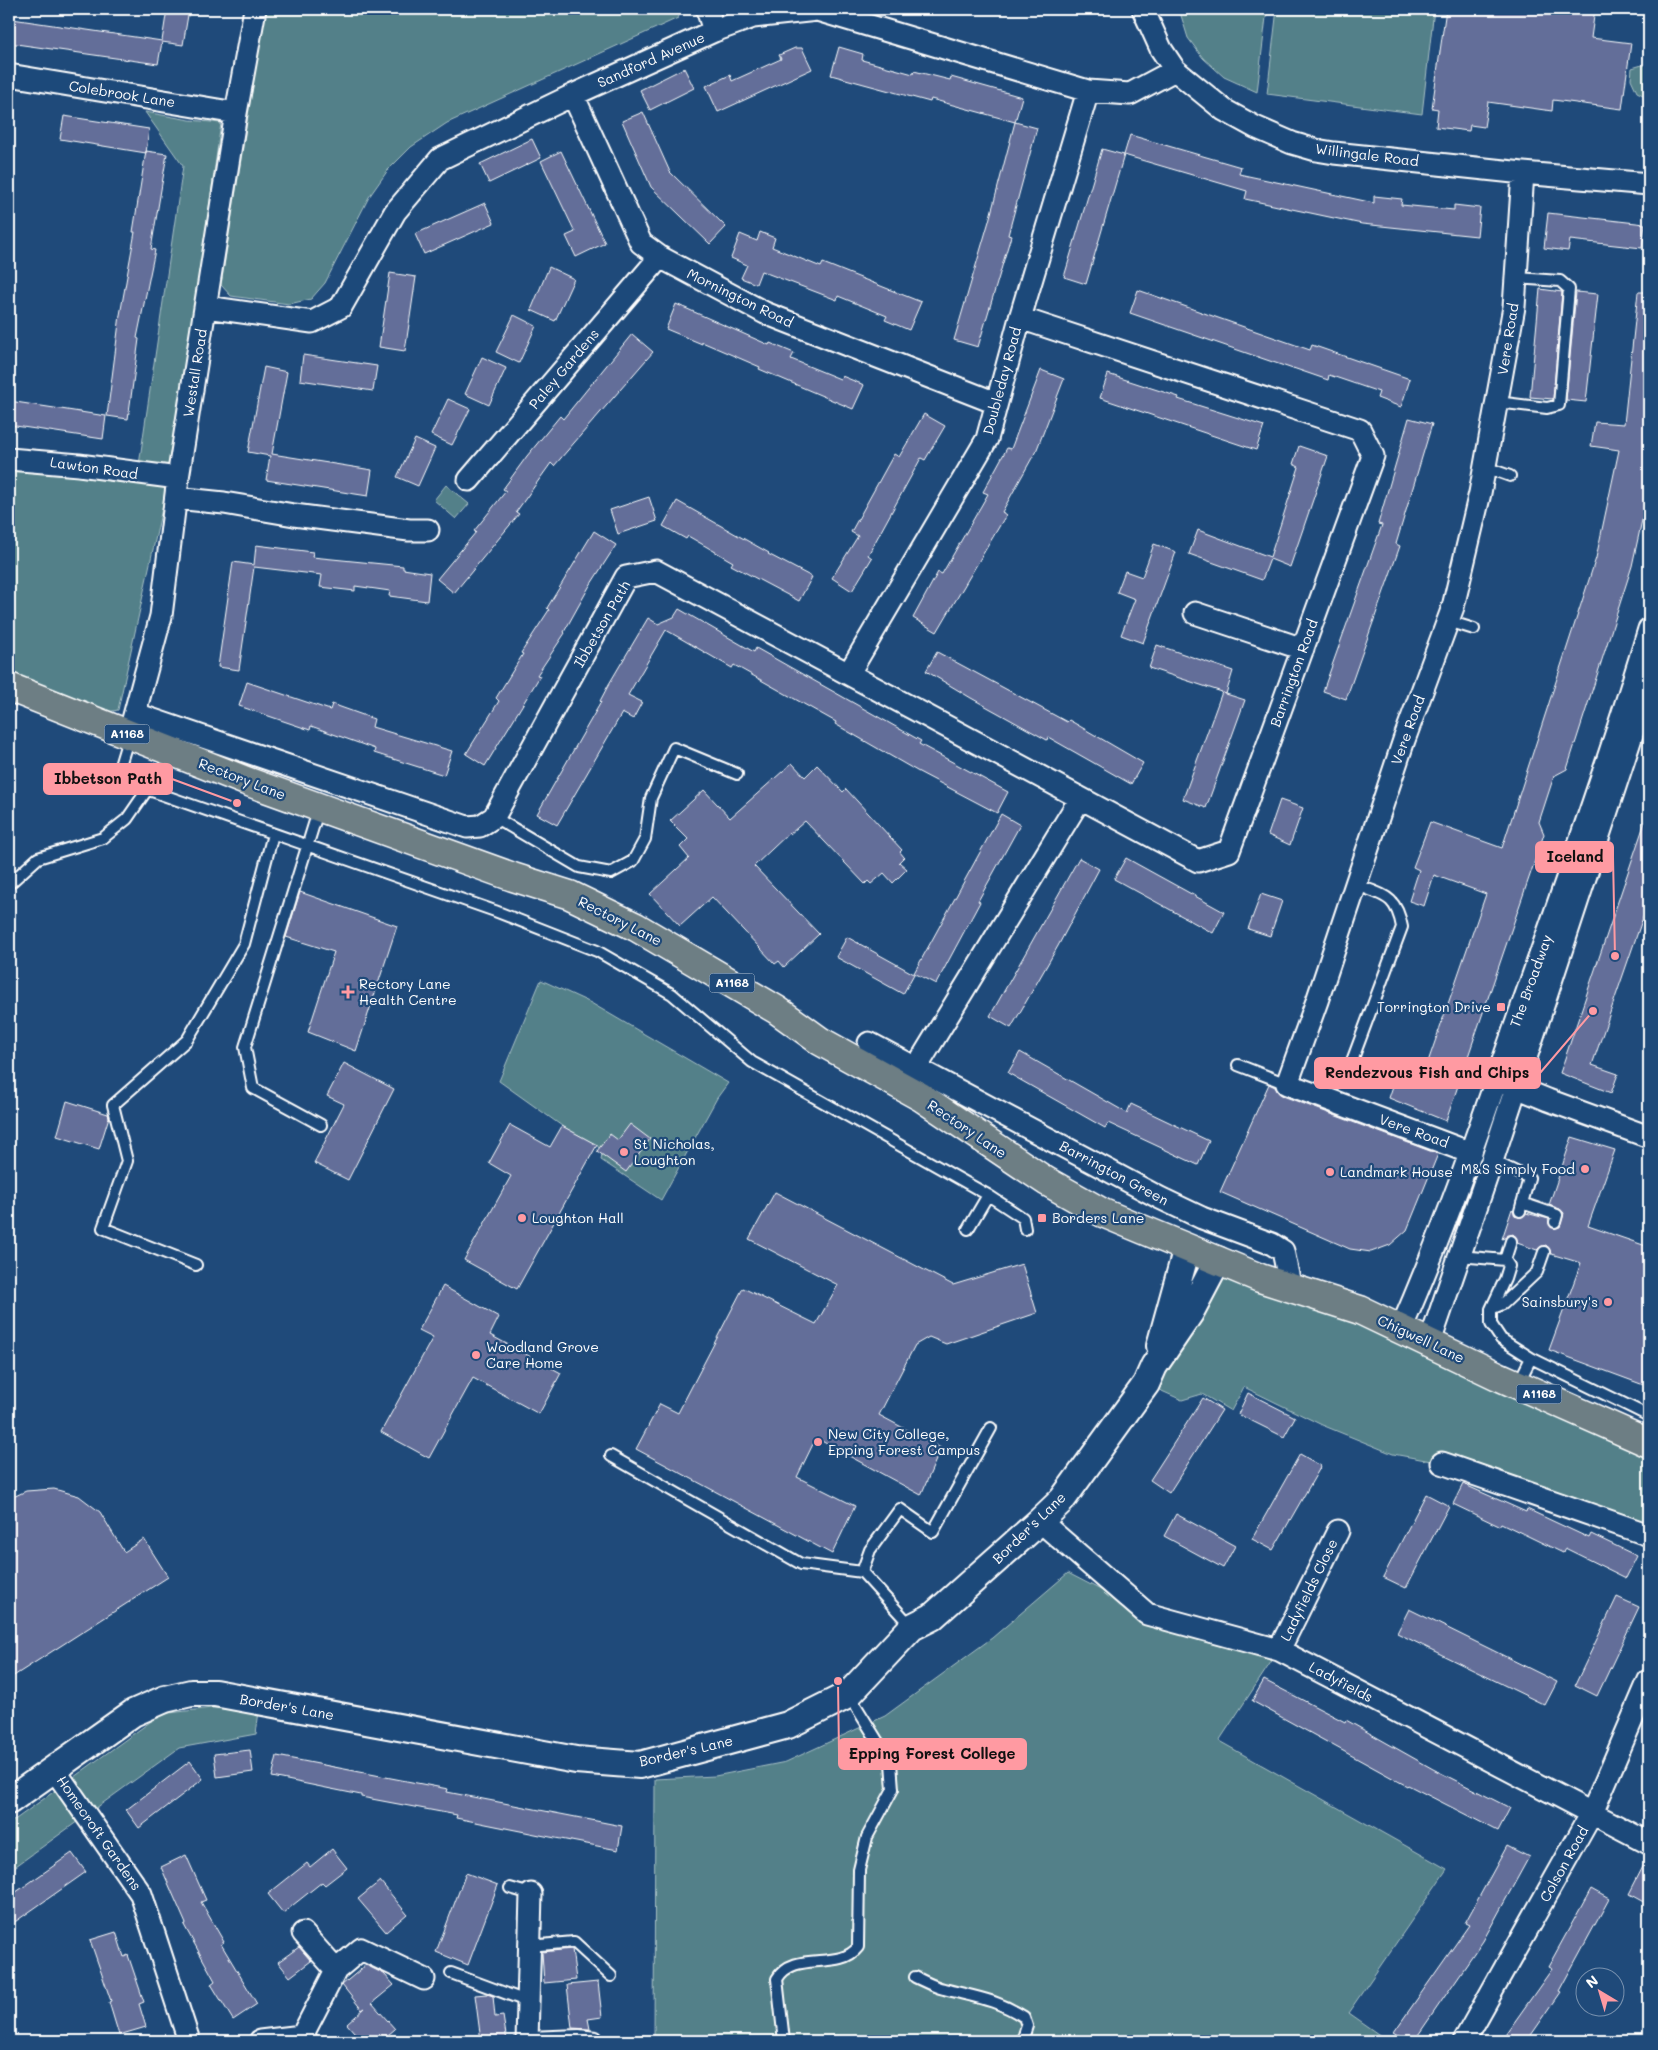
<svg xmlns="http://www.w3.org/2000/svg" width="1658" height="2050" font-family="Mali,sans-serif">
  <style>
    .green { fill: #528089; stroke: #a8c0c4 }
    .building { fill: #646e99; stroke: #fff }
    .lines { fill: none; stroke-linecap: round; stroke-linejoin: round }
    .service-casing { stroke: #fff; stroke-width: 14 }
    .minor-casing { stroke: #fff; stroke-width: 25 }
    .tertiary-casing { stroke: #fff; stroke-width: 30 }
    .primary-casing { stroke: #fff; stroke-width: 31 }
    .service { stroke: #1f4a7a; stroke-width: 10 }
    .minor { stroke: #1f4a7a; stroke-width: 21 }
    .tertiary { stroke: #1f4a7a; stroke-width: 26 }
    .primary { stroke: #6d7e84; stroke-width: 28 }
    .poi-dot { fill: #ff9aa2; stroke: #1f4a7a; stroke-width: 2 }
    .labels { text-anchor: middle; stroke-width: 4.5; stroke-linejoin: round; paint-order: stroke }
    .shield { fill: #1f4a7a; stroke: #bcc9d7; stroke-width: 1 }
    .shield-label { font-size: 12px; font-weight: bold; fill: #fff }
    .street-label { font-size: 14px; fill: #fff; stroke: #1f4a7a }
    .poi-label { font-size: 14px; fill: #fff; stroke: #1f4a7a; text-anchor: start }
    .leader { fill: none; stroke: #ff9aa2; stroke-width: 2 }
    .callout-dot { fill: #ff9aa2; stroke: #1f4a7a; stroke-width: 2 }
    .callout { fill: #ff9aa2; stroke: #ff9aa2; stroke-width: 2 }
    .callout-label { font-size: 15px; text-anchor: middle; font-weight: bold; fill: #111 }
  </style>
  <rect width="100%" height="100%" fill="#1f4a7a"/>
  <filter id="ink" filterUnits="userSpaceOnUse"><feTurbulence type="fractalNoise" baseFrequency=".02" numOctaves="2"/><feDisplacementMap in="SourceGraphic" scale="10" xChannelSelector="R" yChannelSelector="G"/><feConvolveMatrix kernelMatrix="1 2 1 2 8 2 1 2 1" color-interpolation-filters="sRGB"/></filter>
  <g filter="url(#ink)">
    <path class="green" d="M265 9H682L678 18 447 123 411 147 388 170 369 197 325 283 311 299 289 304 231 296 221 285Z
      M1179 9H1267L1257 92 1224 77 1203 58 1188 38Z
      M1277 9H1434L1422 114 1267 94Z
      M1642 65 1649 66V93L1643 95 1637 92 1631 79 1632 68Z
      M145 112 190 120 221 123 172 470 139 465 183 166Z
      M9 459 166 477 164 499 118 710 92 715 9 678Z
      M446 485 469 504 456 519 434 500Z
      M541 980 591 1003 728 1083 717 1098 661 1200 601 1160 602 1153 597 1145 562 1126 499 1081Z
      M1187 1248 1517 1384 1649 1459V1526L1442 1463 1393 1454 1322 1425 1244 1387 1231 1411 1202 1394 1182 1400 1146 1384Z
      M1068 1573 1147 1614 1279 1650 1219 1741 1447 1869 1348 2013 1388 2041H1333L1328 2039 1326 2041H654L655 1779 715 1776 786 1762 885 1716 992 1638Z
      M212 1708 259 1711 256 1734 179 1748 9 1871V1824L161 1714Z"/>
    <path class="building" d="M167 9H189L183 45 162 42 158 64 9 43 12 19 162 41Z
      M1446 9H1595L1591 38 1631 43 1622 109 1553 100 1552 111 1488 102 1484 127 1470 125 1469 131 1436 127 1438 109 1432 108Z
      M839 47 863 54 862 60 913 74 914 71 950 80 951 77 1022 97 1015 122 1037 128 1008 235 1011 236 978 347 954 340 989 221 1015 122 931 99 930 102 831 75Z
      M795 48H802L812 69 718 112 706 86 730 75 732 81 781 59 779 55Z
      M684 68 694 88 650 110 640 90Z
      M643 112 670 172 726 227 710 244 651 187 622 121Z
      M64 116 149 129 146 153 60 139Z
      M1130 135 1241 167 1239 174 1374 203V196L1402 199 1401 205 1454 210V205L1480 208 1477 236 1362 224 1245 199 1247 191 1124 155Z
      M532 139 541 158 489 183 480 164Z
      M1102 149 1124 155 1086 284 1064 277Z
      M146 151 167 154 151 249 155 250 137 338 139 339 128 419 107 416 120 315 135 232H133Z
      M561 151 605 243 576 257 566 236 575 232 541 161Z
      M485 203 494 223 424 254 415 234Z
      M1548 213 1645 224 1642 248 1570 240 1568 251 1544 248Z
      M760 232 775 238 772 247 821 267 823 263 921 302 909 330 885 320 887 316 838 296 837 300 761 271 756 284 741 278 747 265 731 258 740 234 757 241Z
      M549 267 574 279 555 321 531 310Z
      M390 273 416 277 405 351 379 347Z
      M1540 289 1562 292 1553 399 1530 397Z
      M1138 290 1310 350 1312 345 1410 379 1401 407 1377 398 1379 392 1329 375 1328 380 1293 368V369L1130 313Z
      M1576 292 1598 294 1586 402 1566 400Z
      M1638 292H1649V400L1646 426H1649V488L1632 566 1567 769 1554 776 1539 822 1544 834 1446 1121 1389 1098 1397 1074 1420 1085 1486 894 1434 875 1424 906 1409 901 1419 870 1413 867 1430 822 1502 848 1596 558 1619 450 1591 446 1595 422 1624 424Z
      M676 304 769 345 770 343 794 353 791 359 840 379 842 376 864 385 853 409 759 369 760 367 702 342V344L666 329Z
      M514 315 536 326 519 363 496 352Z
      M632 334 653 352 554 466 551 463 516 512 519 514 454 593 437 579 476 532 474 531 506 491 503 489 527 456 560 416 563 419Z
      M303 355 377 366 373 391 300 380Z
      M482 357 506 368 489 405 465 394Z
      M264 367 287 372 272 454 372 470 368 496 266 480 270 456 248 452Z
      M1041 370 1064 379 1037 449 1002 512 1006 515 937 632 913 618 938 572 942 574 988 494 983 492 1007 448 1011 449Z
      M1108 374 1179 397 1178 399 1264 426 1256 450 1100 398Z
      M448 399 470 409 452 445 431 435Z
      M9 401 106 416 103 439 9 425Z
      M924 414 945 426 925 460 921 458 868 555 872 558 852 591 832 578 858 536 851 532 894 454 899 457Z
      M1409 418 1432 424 1396 544 1400 546 1346 699 1323 691 1382 525 1378 524Z
      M415 439 435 448 418 486 397 477Z
      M1299 446 1328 456 1290 567 1270 559 1262 580 1189 554 1198 530 1270 557 1299 467 1293 464Z
      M649 497 657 521 618 534 610 510Z
      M677 501 769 553 768 554 812 577 799 601 731 565 733 562 688 536 686 539 663 526Z
      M594 531 616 545 589 587 564 632 565 633 537 675 540 676 485 766 466 754 499 701 496 698 523 654 521 653 549 610 547 608Z
      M1154 544 1176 552 1143 643 1121 635 1135 599 1117 592 1125 571 1142 577Z
      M256 545 313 552 312 557 403 566V569L430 573 427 601 389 596 390 591 355 586V591L320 587 322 575 254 567 239 670 218 667 233 562 254 565Z
      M679 609 754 652 756 648 921 741 919 744 1008 792 997 813 917 771 835 724 836 722 734 665 732 668 666 630 628 695 642 702 633 719 622 713 557 825 537 814 601 702 600 701 609 684 648 618 658 624 674 617Z
      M1157 645 1233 671 1226 694 1223 693 1245 700 1206 808 1183 799 1222 692 1149 668Z
      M937 652 1067 722 1069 720 1143 763 1131 784 1048 737 1047 740 971 698 926 671Z
      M247 682 330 710 332 704 374 719 372 727 452 751 444 775 374 753 375 749 311 726 310 730 239 706Z
      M792 763 805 777 817 765 843 792 846 789 902 850 900 852 904 857 899 862 907 869 893 883 884 873 871 884 868 881 865 884 805 821 790 834 789 833 754 866 819 934 784 967 779 961 775 964 712 897 680 926 650 894 689 858 680 847 688 839 670 821 704 790 730 818Z
      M1280 800 1303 808 1290 845 1268 835Z
      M1001 814 1020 825 978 901 980 902 936 984 914 973Z
      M1647 816 1649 817V900L1592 1065 1618 1074 1611 1093 1560 1073Z
      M1079 858 1099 869 1058 946 1011 1028 990 1016Z
      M1126 858 1224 912 1213 933 1114 879Z
      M300 892 397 926 356 1051 308 1032 334 952 286 937Z
      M1261 894 1282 901 1270 936 1248 929Z
      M847 937 914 974 903 994 836 957Z
      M1020 1052 1127 1113 1131 1104 1209 1141 1198 1165 1108 1123 1105 1128 1008 1073Z
      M344 1063 394 1089 348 1180 314 1163 344 1104 327 1096Z
      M1269 1084 1275 1087 1278 1092 1283 1096 1438 1154 1407 1230 1390 1245 1371 1252 1350 1249 1220 1192Z
      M67 1101 108 1114 109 1117 99 1149 57 1136Z
      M630 1124 650 1139 626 1172 597 1151 610 1134 618 1140Z
      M510 1125 550 1147 562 1126 597 1145 517 1289 464 1260 511 1176 489 1163Z
      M1572 1137 1615 1150 1588 1226 1649 1247V1387L1549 1350 1581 1263 1551 1254 1549 1248 1546 1245 1540 1247 1537 1250 1517 1243 1516 1237 1513 1234 1502 1239 1512 1209 1518 1217H1522L1526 1213 1549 1219V1224L1553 1228 1560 1227 1564 1213 1560 1209 1549 1205Z
      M775 1192 953 1285 1022 1264 1037 1313 946 1344 929 1337 915 1345 879 1415 941 1448 921 1495 816 1438 797 1477 855 1506 832 1554 636 1449 660 1404 678 1413 743 1288 816 1324 838 1285 749 1239Z
      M443 1286 499 1317 490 1335 561 1373 539 1414 473 1378 429 1458 381 1432 433 1337 419 1330Z
      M1248 1393 1295 1417 1284 1437 1238 1414Z
      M1203 1398 1222 1410 1169 1493 1150 1480Z
      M1300 1454 1321 1466 1273 1550 1252 1539Z
      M1463 1484 1526 1512 1527 1509 1589 1538 1591 1534 1637 1556 1626 1578 1565 1548 1563 1553 1501 1523 1499 1526 1453 1504Z
      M54 1489 79 1496 100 1512 124 1552 144 1539 168 1577 9 1679V1499L26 1491Z
      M1426 1494 1449 1506 1406 1588 1383 1577Z
      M1176 1514 1235 1546 1223 1568 1164 1536Z
      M1617 1597 1639 1607 1597 1696 1575 1685Z
      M1409 1609 1557 1682 1545 1705 1397 1633Z
      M1264 1680 1345 1722 1346 1720 1433 1769 1510 1808 1498 1831 1408 1785 1407 1786 1252 1701Z
      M250 1750 253 1772 217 1777 214 1754Z
      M277 1756 448 1789 447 1792 622 1826 618 1850 545 1836 456 1818 457 1815 361 1797V1795L272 1777Z
      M190 1761 203 1779 139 1828 126 1810Z
      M1507 1846 1529 1857 1483 1941 1414 2041H1408L1394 2032 1469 1925 1465 1923Z
      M332 1849 347 1868 325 1885 322 1882 283 1913 268 1894 307 1863 310 1867Z
      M72 1853 86 1872 9 1926V1897Z
      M186 1855 206 1900 201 1902 224 1942 221 1944 257 2004 233 2020 211 1984 215 1981 184 1925 186 1924 161 1867Z
      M1649 1855V1905L1629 1894Z
      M466 1873 498 1885 468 1965 436 1952Z
      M380 1881 407 1914 386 1932 358 1899Z
      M1591 1889 1609 1899 1559 1991 1561 1992 1527 2041H1501L1552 1969 1548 1967Z
      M116 1932 124 1957 128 1955 144 2002 139 2004 146 2027 119 2035 109 2002 111 2001 90 1940Z
      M299 1947 311 1961 290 1977 278 1962Z
      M572 1949 576 1980 544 1983 542 1952Z
      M366 1965 384 1974 394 1985 372 2003 395 2029 381 2041H362L347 2024 365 2008 362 2010 342 1985Z
      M598 1982 602 2017 588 2019 590 2029 572 2028 567 1985Z
      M487 1994 493 1996 495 2017 503 2016 507 2041H481L475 1995Z"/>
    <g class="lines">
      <g class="service-casing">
        <path id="service" d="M1497 402 1547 408 1559 405 1569 289 1560 281 1516 278
          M1485 467 1510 476
          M1448 621 1474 629
          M132 737 125 749 119 769 123 781 495 911 597 951 672 994 752 1062 988 1195 1023 1218 1025 1229
          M319 808 245 1047 253 1088 321 1125
          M494 817 579 867 611 873 633 861 645 839 651 798 674 748 737 774
          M9 884 38 858 103 838 127 819 147 790
          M1352 1061 1402 927C1396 894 1383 896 1355 884
          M1238 1065 1287 1084
          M1491 1160 1529 1178 1520 1211
          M1522 1203 1557 1215 1555 1222
          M968 1229 988 1195
          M1511 1241 1505 1260 1509 1266 1505 1279 1491 1309V1324L1501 1339 1531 1358 1649 1416
          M1459 1256 1505 1260
          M196 1265 103 1228 127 1161 113 1105 187 1040 244 944 273 834
          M1491 1309 1503 1304 1537 1272 1544 1252
          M1518 1384 1531 1358
          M611 1456 801 1564 862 1572 911 1626
          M862 1572 870 1550 900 1509 933 1532 991 1428
          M510 1888 531 1894
          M529 1946 574 1942 611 1976
          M451 1973 529 2002
          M915 1977C924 1981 934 1987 944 1989 975 1997 996 1999 1024 2017L1027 2026 1022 2041
          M528 2037 579 2035 596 2037 598 2041
          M784 2041 777 1979C794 1949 839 1972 858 1947L859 1870 867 1837 893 1789 891 1763 849 1695"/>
      </g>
      <g class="minor-casing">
        <path id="minor" d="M707 9 714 31
          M1143 9 1161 49 1175 70 1224 110 1255 127 1292 143 1316 150 1334 153 1523 173 1649 184
          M9 75 236 113
          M573 95 641 243 660 257 765 313 996 403
          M206 307 312 322 341 307 395 212 440 159 573 95 714 31 753 17 817 10 1088 91 1130 94 1175 70
          M9 459 79 465 178 478
          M469 480 660 257
          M176 498 224 503 294 515 409 530H428
          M1195 613 1303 649
          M849 673 987 439 1020 318 1088 91
          M136 714 467 827 480 826 494 817 626 577 656 571 1198 861 1229 851 1373 456 1360 430 1020 318
          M131 727 161 616 178 478 236 113 255 9
          M869 1043 1160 1198 1202 1218 1272 1244 1283 1251 1291 1289
          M916 1068 1080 799
          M1504 1082 1548 1100 1649 1137
          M1471 1153 1287 1084 1317 1001 1404 740 1453 607 1480 493 1514 307 1523 173
          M1401 1329C1446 1226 1482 1121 1519 1015 1564 887 1610 759 1649 629
          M1430 1342 1492 1161 1649 683
          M1442 1463 1649 1535
          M1040 1521 1147 1614 1279 1650 1649 1843
          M1279 1650 1338 1531
          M54 1769 141 1894 189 2041
          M303 1933 336 1970
          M302 2036 336 1970 361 1949 424 1979
          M260 2041 302 2036 307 2041
          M527 2041 531 1894
          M1464 2041 1592 1813 1649 1680"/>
      </g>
      <g class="tertiary-casing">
        <path id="tertiary" d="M1160 1346 1187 1248
          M9 1801 133 1713 165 1699 191 1693H215L576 1760 640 1765 788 1725 848 1695 912 1627 932 1617 1040 1521 1062 1500 1146 1384 1154 1366 1190 1313 1218 1260"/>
      </g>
      <g class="primary-casing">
        <path id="primary" d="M9 687 246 781 513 877 570 895 636 927 777 1010 820 1041 921 1097 1046 1181 1103 1213 1260 1278 1360 1310 1498 1376 1649 1443"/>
      </g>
      <use href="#service" class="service"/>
      <use href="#minor" class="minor"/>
      <use href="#tertiary" class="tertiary"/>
      <use href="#primary" class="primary"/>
    </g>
  </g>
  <g class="poi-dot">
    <path d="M345.5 984.5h5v5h5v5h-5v5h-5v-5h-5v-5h5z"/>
    <rect x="1496" y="1002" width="10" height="10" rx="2.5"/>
    <circle cx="624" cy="1152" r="5"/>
    <circle cx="1585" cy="1169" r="5"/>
    <circle cx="1330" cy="1172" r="5"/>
    <circle cx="522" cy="1218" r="5"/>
    <rect x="1037" y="1213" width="10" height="10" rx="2.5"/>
    <circle cx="1608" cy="1302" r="5"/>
    <circle cx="476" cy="1355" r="5"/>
    <circle cx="818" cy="1442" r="5"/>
  </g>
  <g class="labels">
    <g class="shield">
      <rect x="104.5" y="724.5" width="45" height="19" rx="4"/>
      <rect x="709.5" y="973.5" width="45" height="19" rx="4"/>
      <rect x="1516.5" y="1384.5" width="45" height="19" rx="4"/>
    </g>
    <g class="shield-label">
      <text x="127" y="738">A1168</text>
      <text x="732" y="987">A1168</text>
      <text x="1539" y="1398">A1168</text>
    </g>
    <g class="street-label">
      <text transform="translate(651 60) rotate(-24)" y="5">Sandford Avenue</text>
      <text transform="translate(122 94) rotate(9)" y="5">Colebrook Lane</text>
      <text transform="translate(1367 155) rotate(7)" y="5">Willingale Road</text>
      <text transform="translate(740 298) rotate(26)" y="5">Mornington Road</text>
      <text transform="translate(1508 339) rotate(-81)" y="5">Vere Road</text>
      <text transform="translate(564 369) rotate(-50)" y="5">Paley Gardens</text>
      <text transform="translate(195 373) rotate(-81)" y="5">Westall Road</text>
      <text transform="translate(1002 381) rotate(-75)" y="5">Doubleday Road</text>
      <text transform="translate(94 468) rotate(8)" y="5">Lawton Road</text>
      <text transform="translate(602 624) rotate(-60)" y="5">Ibbetson Path</text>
      <text transform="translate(1294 673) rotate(-70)" y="5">Barrington Road</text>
      <text transform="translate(1408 730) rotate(-70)" y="5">Vere Road</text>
      <text transform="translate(242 779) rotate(21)" y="5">Rectory Lane</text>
      <text transform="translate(620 921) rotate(27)" y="5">Rectory Lane</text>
      <text transform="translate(1531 981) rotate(-70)" y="5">The Broadway</text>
      <text transform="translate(967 1129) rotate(34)" y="5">Rectory Lane</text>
      <text transform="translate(1414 1131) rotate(20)" y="5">Vere Road</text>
      <text transform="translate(1114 1173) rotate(28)" y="5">Barrington Green</text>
      <text transform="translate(1421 1339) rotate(25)" y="5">Chigwell Lane</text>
      <text transform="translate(1029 1528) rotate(-44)" y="5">Border's Lane</text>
      <text transform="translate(1309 1590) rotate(-64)" y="5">Ladyfields Close</text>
      <text transform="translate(1341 1682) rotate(28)" y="5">Ladyfields</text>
      <text transform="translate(287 1707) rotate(10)" y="5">Border's Lane</text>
      <text transform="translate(686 1751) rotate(-13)" y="5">Border's Lane</text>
      <text transform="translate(99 1833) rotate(55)" y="5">Homecroft Gardens</text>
      <text transform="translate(1564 1864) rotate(-61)" y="5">Colson Road</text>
    </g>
    <g class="poi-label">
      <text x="359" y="989">Rectory Lane<tspan x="359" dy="16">Health Centre</tspan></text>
      <text x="1491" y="1012" text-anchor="end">Torrington Drive</text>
      <text x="634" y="1149">St Nicholas,<tspan x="634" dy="16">Loughton</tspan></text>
      <text x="1575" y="1174" text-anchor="end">M&amp;S Simply Food</text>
      <text x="1340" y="1177">Landmark House</text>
      <text x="532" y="1223">Loughton Hall</text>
      <text x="1052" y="1223">Borders Lane</text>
      <text x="1598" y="1307" text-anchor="end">Sainsbury's</text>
      <text x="486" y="1352">Woodland Grove<tspan x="486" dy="16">Care Home</tspan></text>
      <text x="828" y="1439">New City College,<tspan x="828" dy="16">Epping Forest Campus</tspan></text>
    </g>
  </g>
  <path class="leader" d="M237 803L172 779M1615 956L1613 857M1593 1011L1540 1073M838 1681L839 1754"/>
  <g class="callout-dot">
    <circle cx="237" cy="803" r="5"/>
    <circle cx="1615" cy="956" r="5"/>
    <circle cx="1593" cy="1011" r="5"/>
    <circle cx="838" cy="1681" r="5"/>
  </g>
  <g class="callout">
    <rect x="44" y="764" width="128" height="30" rx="5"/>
    <rect x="1536" y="842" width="77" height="30" rx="5"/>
    <rect x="1315" y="1058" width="225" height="30" rx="5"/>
    <rect x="839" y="1739" width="187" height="30" rx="5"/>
  </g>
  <g class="callout-label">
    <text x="108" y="784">Ibbetson Path</text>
    <text x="1575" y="862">Iceland</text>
    <text x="1427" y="1078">Rendezvous Fish and Chips</text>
    <text x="932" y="1759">Epping Forest College</text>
  </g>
  <rect width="1658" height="2050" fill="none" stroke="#1f4a7a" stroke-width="30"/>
  <rect x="15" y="15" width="1628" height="2020" fill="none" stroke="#fff" stroke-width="2" filter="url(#ink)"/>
  <g transform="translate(1600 1992) rotate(322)"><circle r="24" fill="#1f4a7a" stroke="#7992af"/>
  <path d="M0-4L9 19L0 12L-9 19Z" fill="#ff9aa2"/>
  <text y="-8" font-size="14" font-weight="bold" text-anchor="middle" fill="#ffffff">N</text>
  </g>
</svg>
